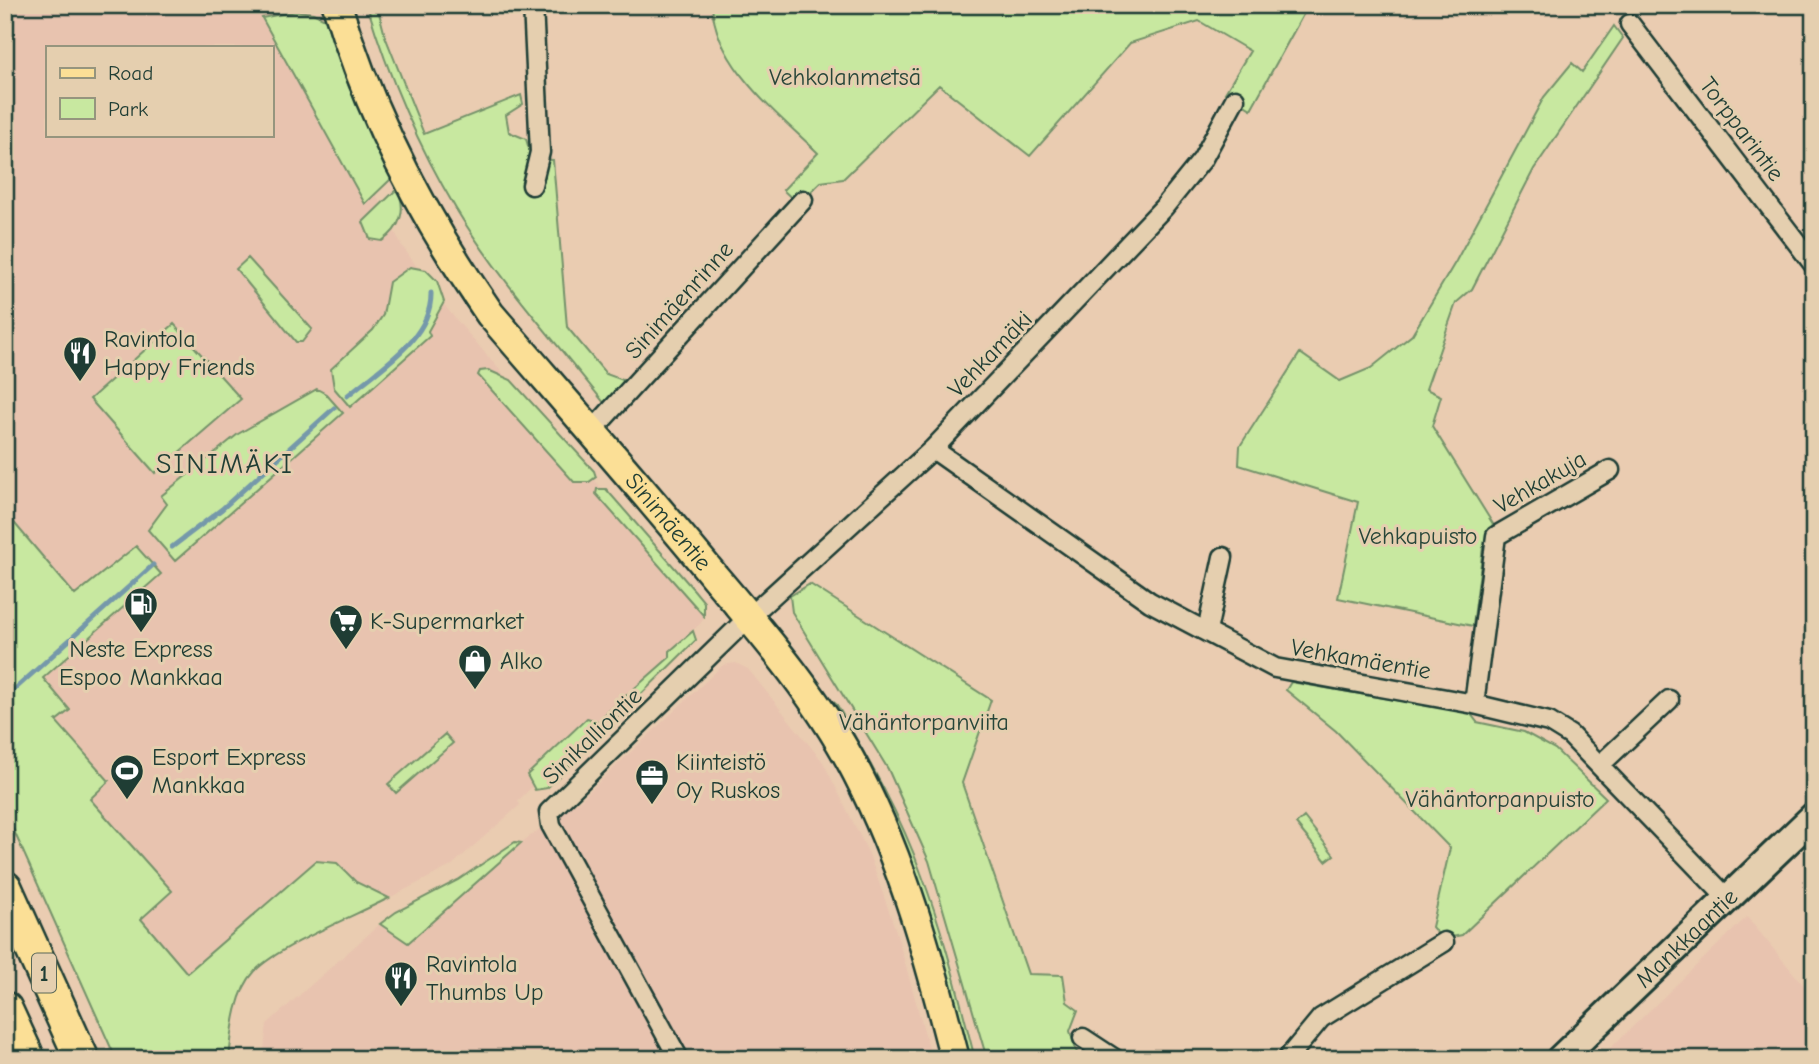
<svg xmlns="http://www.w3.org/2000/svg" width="1819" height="1064" font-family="'Comic Neue',sans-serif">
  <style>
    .built { fill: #e8c3af; fill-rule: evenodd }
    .green { fill: #c8e8a0; stroke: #74926a; stroke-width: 2 }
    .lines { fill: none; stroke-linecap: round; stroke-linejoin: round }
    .stream { stroke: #7498aa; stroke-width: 5 }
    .street-casing { stroke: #1f3d34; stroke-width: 23 }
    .secondary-casing { stroke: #1f3d34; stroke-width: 32 }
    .primary-casing { stroke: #1f3d34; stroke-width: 33 }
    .highway-casing { stroke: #1f3d34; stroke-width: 38 }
    .street { stroke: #e5cfaf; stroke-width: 18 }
    .secondary { stroke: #e5cfaf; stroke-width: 26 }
    .primary { stroke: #fbdf96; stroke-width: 28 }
    .highway { stroke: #fbdf96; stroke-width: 33 }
    .labels { text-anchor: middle; stroke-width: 6; stroke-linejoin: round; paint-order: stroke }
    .shield { fill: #e5cfaf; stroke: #5a6959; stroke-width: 2 }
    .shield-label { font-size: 23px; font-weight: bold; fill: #1f3d34 }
    .park-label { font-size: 24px; fill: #274639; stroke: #e5cfaf }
    .street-label { font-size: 24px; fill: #1f3d34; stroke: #e5cfaf }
    .poi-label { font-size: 24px; fill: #1f3d34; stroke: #e5cfaf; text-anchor: start }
    .quarter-label { font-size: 28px; letter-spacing: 2px; fill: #1f3d34; stroke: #e5cfaf }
  </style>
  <rect width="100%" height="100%" fill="#eaccb1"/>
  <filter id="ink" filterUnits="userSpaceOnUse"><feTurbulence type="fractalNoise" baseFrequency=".0143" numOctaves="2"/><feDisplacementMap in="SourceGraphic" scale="14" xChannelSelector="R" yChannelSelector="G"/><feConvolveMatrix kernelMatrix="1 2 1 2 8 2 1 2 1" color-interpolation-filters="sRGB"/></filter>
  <g filter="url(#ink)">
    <path class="built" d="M5 5H302L329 101 402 246 448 310 703 606 704 618 700 624 670 651V657L597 721 518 801 520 805 451 866 389 898 356 882 337 863 298 877 188 973 141 919 172 891 90 798 56 721 70 709 43 678 135 546 75 595 5 512ZM47 47H271V135H47Z
      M736 663 748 669 823 762 869 854 896 931 932 1059H263L267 1024 380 924 409 942 504 855 580 800 723 665Z
      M1747 917 1814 998V1059H1599Z"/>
    <path class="green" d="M367 5H377L385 36 424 134 521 95 523 104 506 115 509 132 526 139 532 159 553 160 567 327 606 374 623 380 627 385 608 408C557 343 499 280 456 209 419 147 388 75 367 5Z
      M712 5H1313L1304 13 1251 109 1225 93 1250 51 1199 21 1130 43 1030 156 939 85 843 179 821 182 798 204 783 190 818 153C778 114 715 66 712 5Z
      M296 11 313 13 325 19 349 87 392 178 365 204 262 18Z
      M1614 26 1623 38 1534 169 1472 289 1456 303 1426 389 1441 396 1432 426 1493 524 1483 547 1473 626 1338 598 1358 502 1239 465 1240 446 1300 353 1340 381 1371 368 1412 335 1456 261 1544 97 1572 63 1582 72Z
      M397 189C407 209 401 228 382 241L370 239 363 222Z
      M248 258 312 329 302 342H296L236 269Z
      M410 267 426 270 437 281 444 302 428 331 430 336 350 407 334 388 331 369 373 330 383 315 389 282Z
      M174 324 241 399 155 473 90 399Z
      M488 370 511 380 594 471 596 477 589 482H574L478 375 480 371Z
      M317 389 326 394 343 413 175 561 148 530 167 504 161 496 238 434Z
      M597 489H606L694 590 704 602V616L596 494Z
      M5 512 75 595 136 546 161 574 43 678 70 710 56 721 109 781 90 799 172 891 141 919 187 973 316 861 337 863 356 882 389 898C356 915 279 946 255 971 235 992 232 1031 229 1059H116L5 811Z
      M810 584 991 700 962 783 1028 974 1063 975 1067 1002 1078 1010 1070 1031 1077 1053 1089 1059H987L929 861 888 769 792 612 790 596Z
      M693 631 696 640 615 720H605L602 717 670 657V651Z
      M1291 682 1470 713 1477 722 1524 732 1555 749 1606 798 1462 935 1442 939 1432 927 1450 848 1336 731 1286 690Z
      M831 700 837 705C868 759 900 814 921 873 944 933 959 997 975 1059H967L878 788Z
      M587 718 597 721 603 732 547 788 535 790 527 775Z
      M445 734 453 743 396 793 388 784Z
      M1304 817 1334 855 1326 861 1296 824Z
      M515 842 521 843 408 943 380 924 396 912 458 880Z"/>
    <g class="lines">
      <path class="stream" d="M347 396C378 369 432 339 431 293
        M172 547 222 509 334 408
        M5 698 153 565"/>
      <g class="street-casing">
        <path id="street" d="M1630 24 1814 265
          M532 185 540 152 533 5
          M591 432 803 200
          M933 449 1150 602 1275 668 1474 704 1549 722 1570 735 1727 898
          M1207 631 1223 557
          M1474 704 1496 536 1610 470
          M1600 765 1669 700
          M1083 1038 1115 1059
          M679 1059 551 825 549 812 749 617 933 449 1164 207 1202 160 1235 99
          M1287 1059 1321 1018 1444 942"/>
      </g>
      <g class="secondary-casing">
        <g id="secondary">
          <path id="s1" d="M1560 1059 1814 816"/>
        </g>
      </g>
      <g class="primary-casing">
        <g id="primary">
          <path id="s2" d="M337 5C370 116 424 219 490 314 565 401 641 487 714 576 766 637 821 702 857 773 904 864 930 961 955 1059"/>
        </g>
      </g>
      <g class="highway-casing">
        <path id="highway" d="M5 888 82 1059
          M5 1009 28 1059"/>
      </g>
      <use href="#street" class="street"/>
      <use href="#secondary" class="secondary"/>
      <use href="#primary" class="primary"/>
      <use href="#highway" class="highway"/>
    </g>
  </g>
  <defs>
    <g id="restaurant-pin" transform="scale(1.75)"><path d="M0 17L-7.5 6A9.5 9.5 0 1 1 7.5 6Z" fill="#1f3d34" stroke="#e5cfaf"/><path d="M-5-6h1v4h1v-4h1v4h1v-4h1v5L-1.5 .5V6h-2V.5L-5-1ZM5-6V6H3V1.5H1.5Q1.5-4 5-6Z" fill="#fff"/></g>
    <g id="fuel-pin" transform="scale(1.75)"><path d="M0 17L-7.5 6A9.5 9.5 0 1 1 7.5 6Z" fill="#1f3d34" stroke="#e5cfaf"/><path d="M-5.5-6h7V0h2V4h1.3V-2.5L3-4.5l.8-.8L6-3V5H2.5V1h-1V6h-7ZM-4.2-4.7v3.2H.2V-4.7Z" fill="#fff"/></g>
    <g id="supermarket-pin" transform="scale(1.75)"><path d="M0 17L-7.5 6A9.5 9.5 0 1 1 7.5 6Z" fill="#1f3d34" stroke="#e5cfaf"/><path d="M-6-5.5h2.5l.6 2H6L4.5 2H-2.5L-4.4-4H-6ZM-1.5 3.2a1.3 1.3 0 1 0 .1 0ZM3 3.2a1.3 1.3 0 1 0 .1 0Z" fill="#fff"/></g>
    <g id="shop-pin" transform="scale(1.75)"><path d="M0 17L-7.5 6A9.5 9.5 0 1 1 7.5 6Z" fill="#1f3d34" stroke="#e5cfaf"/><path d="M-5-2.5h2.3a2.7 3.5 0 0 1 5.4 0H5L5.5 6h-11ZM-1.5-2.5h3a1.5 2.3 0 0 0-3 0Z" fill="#fff"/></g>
    <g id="stadium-pin" transform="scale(1.75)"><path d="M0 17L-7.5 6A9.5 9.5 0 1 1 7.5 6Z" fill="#1f3d34" stroke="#e5cfaf"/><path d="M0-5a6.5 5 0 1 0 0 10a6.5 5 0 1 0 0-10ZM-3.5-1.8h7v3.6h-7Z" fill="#fff"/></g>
    <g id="office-pin" transform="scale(1.75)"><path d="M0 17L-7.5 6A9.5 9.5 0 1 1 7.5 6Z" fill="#1f3d34" stroke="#e5cfaf"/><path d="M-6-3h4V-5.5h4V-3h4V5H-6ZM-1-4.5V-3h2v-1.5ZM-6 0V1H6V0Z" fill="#fff"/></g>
  </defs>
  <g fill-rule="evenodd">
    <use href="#restaurant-pin" x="80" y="353"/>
    <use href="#fuel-pin" x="141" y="604"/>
    <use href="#supermarket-pin" x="346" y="621"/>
    <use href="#shop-pin" x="475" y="661"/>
    <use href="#stadium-pin" x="127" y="771"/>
    <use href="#office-pin" x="652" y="776"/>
    <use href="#restaurant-pin" x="401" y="978"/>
  </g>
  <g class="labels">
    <rect class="shield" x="32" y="953.5" width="24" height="39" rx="5"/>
    <g class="shield-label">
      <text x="44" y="981">1</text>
    </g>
    <g class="park-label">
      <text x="845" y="85">Vehkolanmetsä</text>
      <text x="1418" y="544">Vehkapuisto</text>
      <text x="924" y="730">Vähäntorpanviita</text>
      <text x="1500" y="807">Vähäntorpanpuisto</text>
    </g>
    <g class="street-label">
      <text transform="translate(1742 129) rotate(53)" y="8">Torpparintie</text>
      <text transform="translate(679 300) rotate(-48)" y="8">Sinimäenrinne</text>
      <text transform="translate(990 354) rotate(-46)" y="8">Vehkamäki</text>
      <text transform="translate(1540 482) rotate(-30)" y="8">Vehkakuja</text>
      <text dy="8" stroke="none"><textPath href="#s2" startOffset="620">Sinimäentie</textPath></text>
      <text transform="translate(1361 659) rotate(10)" y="8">Vehkamäentie</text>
      <text transform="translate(592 736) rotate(-44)" y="8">Sinikalliontie</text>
      <text dy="8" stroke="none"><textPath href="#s1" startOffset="175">Mankkaantie</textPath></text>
    </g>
    <g class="poi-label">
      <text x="104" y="347">Ravintola<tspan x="104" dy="28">Happy Friends</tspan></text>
      <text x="370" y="629">K-Supermarket</text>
      <text x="141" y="657" text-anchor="middle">Neste Express<tspan x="141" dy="28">Espoo Mankkaa</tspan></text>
      <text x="500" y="669">Alko</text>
      <text x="152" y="765">Esport Express<tspan x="152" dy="28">Mankkaa</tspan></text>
      <text x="676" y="770">Kiinteistö<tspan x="676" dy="28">Oy Ruskos</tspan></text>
      <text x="426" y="972">Ravintola<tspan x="426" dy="28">Thumbs Up</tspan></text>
    </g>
    <g class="quarter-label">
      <text x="225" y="473">SINIMÄKI</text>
    </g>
  </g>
  <rect width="1819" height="1064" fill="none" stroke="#e5cfaf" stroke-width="28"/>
  <rect x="14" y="14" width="1791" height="1036" fill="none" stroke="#1f3d34" stroke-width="2.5" filter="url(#ink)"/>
  <rect x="46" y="46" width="228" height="91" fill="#e5cfaf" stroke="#96957e" stroke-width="2"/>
  <rect x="60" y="68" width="35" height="10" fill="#fbdf96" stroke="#96957e" stroke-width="2"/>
  <text x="108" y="80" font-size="21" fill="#1f3d34">Road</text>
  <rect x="60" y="98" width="35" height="21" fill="#c8e8a0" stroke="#96957e" stroke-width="2"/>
  <text x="108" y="116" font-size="21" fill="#1f3d34">Park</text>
</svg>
